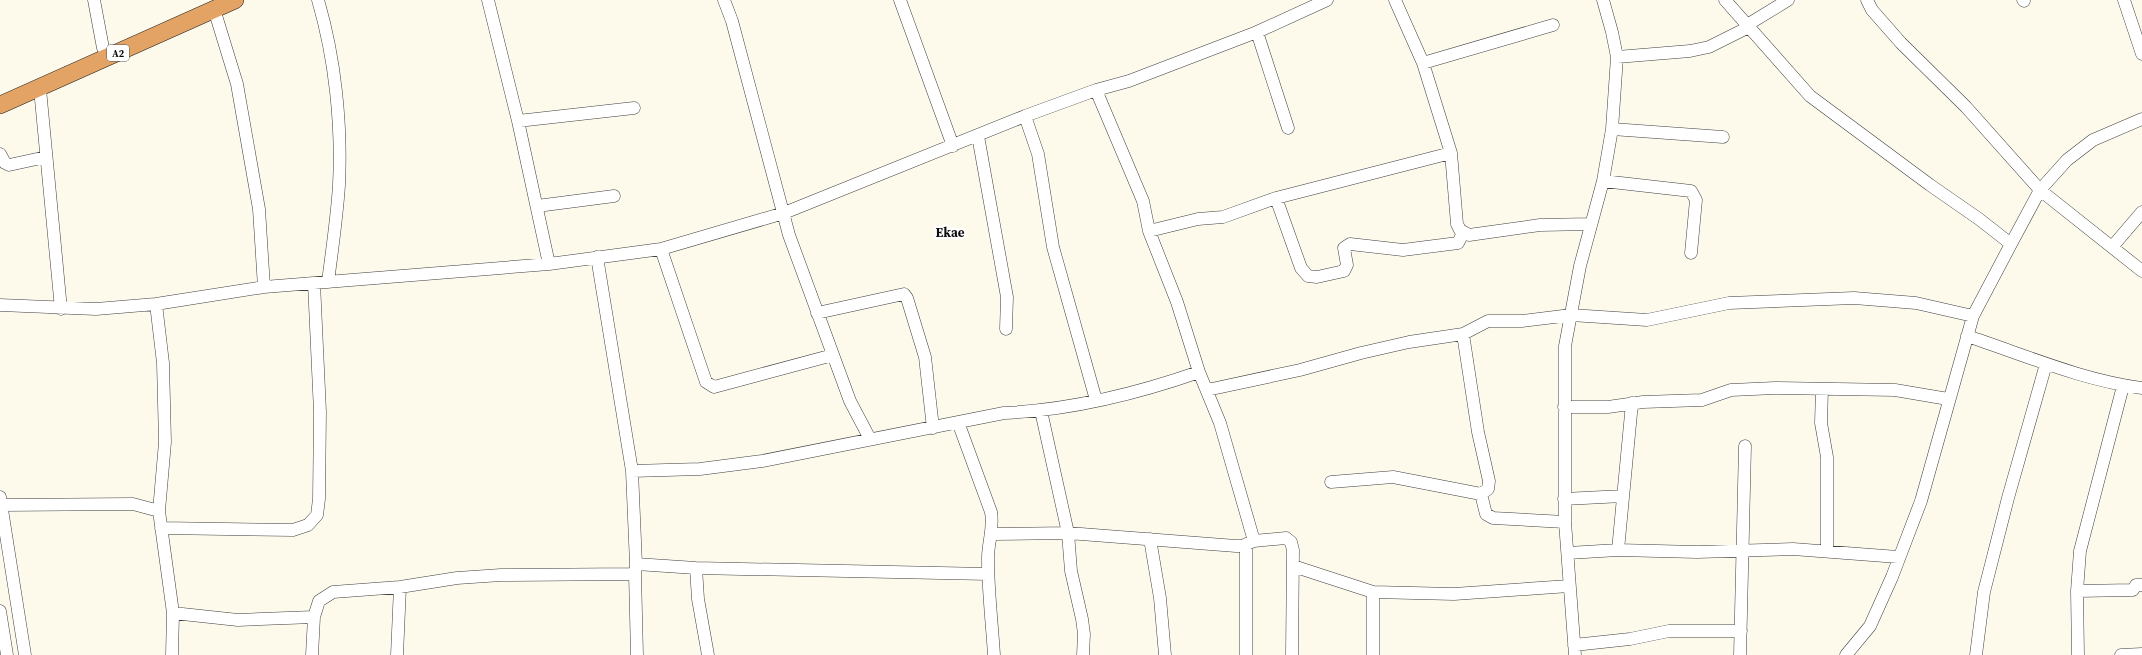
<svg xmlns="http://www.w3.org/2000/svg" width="2142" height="655" font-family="'Source Serif 4',serif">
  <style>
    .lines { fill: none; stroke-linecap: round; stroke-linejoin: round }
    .minor-casing { stroke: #3e3e3e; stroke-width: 13 }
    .highway-casing { stroke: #1c1c1c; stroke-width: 18 }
    .minor { stroke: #fff; stroke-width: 12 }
    .highway { stroke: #e2a364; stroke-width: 17 }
    .labels { text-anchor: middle; stroke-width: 4; stroke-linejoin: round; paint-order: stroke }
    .shield { fill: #fff; stroke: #545454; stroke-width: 1 }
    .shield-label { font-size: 10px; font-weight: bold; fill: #0b0b0b }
    .quarter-label { font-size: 13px; font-weight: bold; fill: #0b0b0b; stroke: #fff }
  </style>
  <rect width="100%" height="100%" fill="#fdfaec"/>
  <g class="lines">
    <g class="minor-casing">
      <path id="minor" d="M94 0 103 48
        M318 0C335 58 342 124 339 185 337 217 332 250 328 282
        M488 0 518 121 549 264
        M724 0 732 21 789 235 850 401 870 439
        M900 0 953 146
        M1395 0 1423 63 1451 153 1457 224 1460 230 1469 235 1540 225 1591 224
        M1725 0 1810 96 1930 185 1979 219 2011 244
        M1867 0 1872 10 1901 43 1966 107 2040 190 2142 271
        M2023 0 2024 1
        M2124 0 2142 54
        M214 9 237 84 259 209 264 287
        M1747 25 1788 0
        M1257 32 1288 128
        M1617 57 1690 51 1709 47 1749 27
        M1423 63 1553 25
        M40 89 61 309
        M1096 90 1143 201 1149 231 1177 302 1199 372 1220 423 1254 541 1286 538 1291 542 1293 550 1292 655
        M1025 116 1038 154 1053 247 1096 400
        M518 121 634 108
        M1612 129 1723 137
        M978 136 1007 297 1006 329
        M0 154 5 163 9 165 46 157
        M1603 181 1691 191 1696 200 1691 253
        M1276 198 1301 268 1308 276 1317 277 1344 271 1347 265 1344 248 1350 244 1403 250 1458 243 1463 233
        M537 206 614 196
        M1149 231 1198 219 1223 217 1276 198 1451 153
        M2112 247 2142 212
        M661 249 706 382 714 387 833 355
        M597 257 632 471 636 564 635 574 637 655
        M156 304 163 363 165 442 159 511 173 613 172 655
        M0 305 96 309 156 304 264 287 549 264 661 249 784 213 1025 116 1096 90 1129 81 1257 32 1327 0
        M817 313 904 294 907 298 925 357 933 428
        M1967 336C2025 355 2081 380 2142 388
        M1822 389 1821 423 1827 457V551
        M1207 390 1300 370 1361 353 1409 342 1463 334 1488 321H1522L1571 315 1647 320 1729 303 1854 298 1916 303 1973 316
        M1564 407H1608L1643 402 1702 400 1731 390 1775 388 1895 390 1948 399
        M1041 411 1068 533 1071 571 1082 619 1084 634 1083 655
        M958 422 991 512C994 529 988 542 988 558 988 591 992 623 994 655
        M632 471 700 469 762 461 1004 413C1071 410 1136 394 1199 372
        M1331 482 1393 477 1481 494 1488 489 1489 481 1478 432 1463 334
        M1481 494 1486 514 1493 518 1565 522
        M0 497 25 655
        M1564 499 1623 496
        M1 505 133 504 159 511
        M161 528 293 530 308 525 317 515 319 499 320 412 314 283
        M992 534 1068 533 1236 546H1242L1254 541
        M1150 539 1160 598 1165 655
        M1246 544V655
        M1618 550 1632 403
        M1568 553 1618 550 1697 552 1793 549 1898 557
        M636 564 696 568 988 574
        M1293 566 1373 592V655
        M696 568 698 599 708 655
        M2077 591 2133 590 2136 585H2142
        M1373 592 1454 594 1569 586
        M0 611 7 655
        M173 613 238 620 314 617 319 601 333 592 400 587 457 578 501 575 635 574
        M1574 645 1630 639 1669 631H1741
        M312 655 314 617
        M397 655 400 587
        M1575 655 1565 522V346L1580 266 1603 181 1612 129 1617 57 1612 32 1603 0
        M1740 655 1745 446
        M1846 655 1870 626 1892 577 1921 501 1973 316 2011 244 2040 190 2067 160 2093 140 2142 119
        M1976 655 1984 592 2008 498 2046 364
        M2078 655 2077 591 2080 551 2123 386
        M2121 655 2142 654"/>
    </g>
    <g class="highway-casing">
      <path id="highway" d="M0 105 235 0"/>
    </g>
    <use href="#minor" class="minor"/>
    <use href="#highway" class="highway"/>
  </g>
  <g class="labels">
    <rect class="shield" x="107" y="45" width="22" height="16" rx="3"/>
    <g class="shield-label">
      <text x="118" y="57">A2</text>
    </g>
    <g class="quarter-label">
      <text x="950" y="237">Ekae</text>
    </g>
  </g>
</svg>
